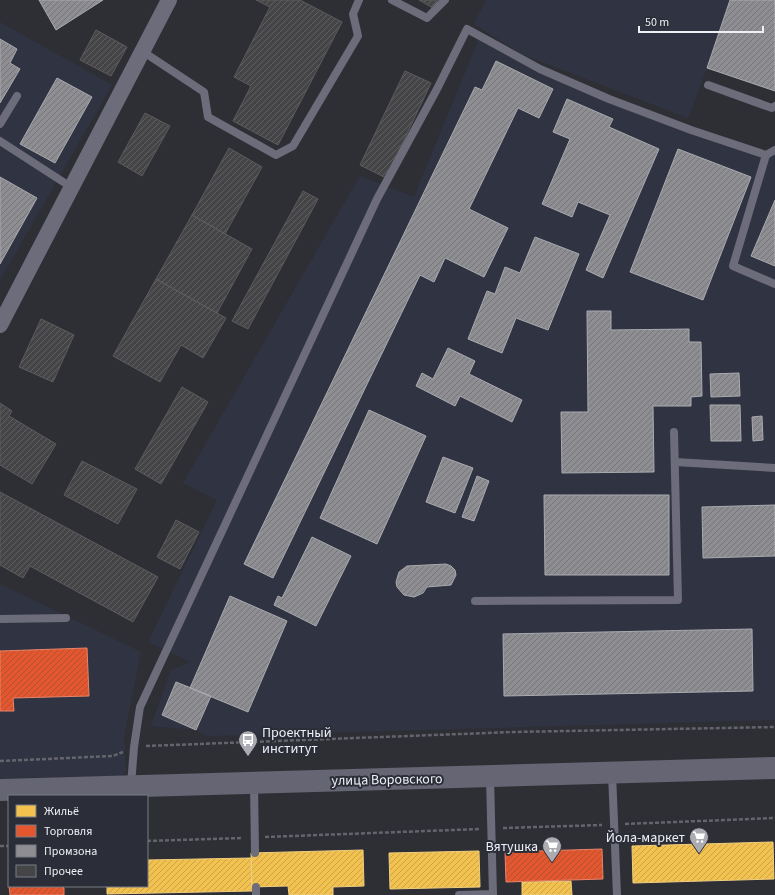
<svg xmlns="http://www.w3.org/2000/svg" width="775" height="895" font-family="'Source Sans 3',sans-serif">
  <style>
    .built { fill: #303442 }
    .homes { fill: url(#homes-hatch); stroke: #f1cf80 }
    .shops { fill: url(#shops-hatch); stroke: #e7856a }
    .industry { fill: url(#industry-hatch); stroke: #aaabb0 }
    .building { fill: url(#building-hatch); stroke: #5d5b5d }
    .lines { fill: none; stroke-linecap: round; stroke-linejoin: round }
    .path { stroke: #64646c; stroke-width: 2.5; stroke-dasharray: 4 2; stroke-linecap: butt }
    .lane { stroke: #6c6c7b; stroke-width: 8 }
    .street { stroke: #6c6c7b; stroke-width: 16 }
    .secondary { stroke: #656573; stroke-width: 22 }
    .labels { text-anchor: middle; stroke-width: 4; stroke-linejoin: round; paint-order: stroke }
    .poi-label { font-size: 14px; fill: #eef0f6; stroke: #2b2e38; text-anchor: end }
    .street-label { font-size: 14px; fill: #eef0f6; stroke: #2b2e38 }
  </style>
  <defs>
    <pattern id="homes-hatch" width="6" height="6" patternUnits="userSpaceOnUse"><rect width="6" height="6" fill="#f2c14e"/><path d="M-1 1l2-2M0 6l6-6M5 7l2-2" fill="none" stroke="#c7a34d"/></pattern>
    <pattern id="shops-hatch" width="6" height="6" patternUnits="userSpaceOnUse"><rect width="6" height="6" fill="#e4572e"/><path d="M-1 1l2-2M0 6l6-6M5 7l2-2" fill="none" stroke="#ad5238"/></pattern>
    <pattern id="industry-hatch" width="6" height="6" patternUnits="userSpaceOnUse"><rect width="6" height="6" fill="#8d8d92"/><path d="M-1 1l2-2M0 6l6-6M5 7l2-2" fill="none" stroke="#747579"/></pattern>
    <pattern id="building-hatch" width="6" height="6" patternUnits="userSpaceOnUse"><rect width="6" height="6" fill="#454446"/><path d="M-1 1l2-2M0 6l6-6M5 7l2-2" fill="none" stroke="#605f61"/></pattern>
  </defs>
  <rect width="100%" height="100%" fill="#2e2f35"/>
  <path class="built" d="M486 0H730L707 68 688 118 521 54 474 24Z
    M0 22 112 85 0 280Z
    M480 36 540 69 765 155 775 150V720L208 736 196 730 151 726 171 670 191 662 148 642 217 500 183 483 360 176 414 197Z
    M0 584 141 652 124 735 126 771 121 776 0 778Z"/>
  <path class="homes" d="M773 842 774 879 633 883 632 846Z
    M363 850 364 886 333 887V895H289L288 886 252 887 251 853Z
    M479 851 480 887 390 889 389 853Z
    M251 858 252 891 107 894V886H147V860Z
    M571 881 572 895H522V882Z"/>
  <path class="shops" d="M87 648 89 696 13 698 14 711H0V651Z
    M602 849 603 879 506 882 505 852Z
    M9 886H62L64 888V895H10Z"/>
  <path class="industry" d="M39 0H103L56 30Z
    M730 0H775V91L707 68Z
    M0 39 17 49 10 63 20 69 0 103Z
    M496 61 553 89 539 118 518 108 469 209 508 228 484 277 445 258 434 282 420 275 273 578 244 564 475 87 482 90Z
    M57 78 92 97 55 163 20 144Z
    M567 99 613 119 609 127 659 149 603 278 586 270 610 215 578 202 572 217 542 204 570 139 553 132Z
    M678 149 751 177 703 300 630 272Z
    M0 177 37 198 0 264Z
    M775 200V266L751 256Z
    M535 237 579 254 548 330 516 318 502 353 468 339 487 291 495 294 505 267 520 273Z
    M587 311H611V330L689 329V342H701L702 396 691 397V406H653L654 472 562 473 561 412H588Z
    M448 348 475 361 469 374 522 400 512 422 460 396 455 406 416 386 422 373 433 379Z
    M739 373 740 396 711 397 710 374Z
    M710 405H740L741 441H711Z
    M369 410 426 436 377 544 320 518Z
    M762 416 763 440 753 441 752 417Z
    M443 457 473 468 455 513 426 502Z
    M477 476 489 481 474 521 462 517Z
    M544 495H669V575H545Z
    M775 505V556L703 558 702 507Z
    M312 537 351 556 316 626 274 605 278 596 282 598Z
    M446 564 451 566 455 570 456 575 451 585 427 587 423 593 414 597 404 595 397 587 396 582 399 572 407 566Z
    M230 596 287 621 248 712 190 688Z
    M752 629 753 691 504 696 503 634Z
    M176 682 211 696 196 730 162 715Z"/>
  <path class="building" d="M256 0H300L342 22 278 145 233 121 251 86 234 77 270 7Z
    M419 0H438L433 8Z
    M96 30 127 47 111 76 80 60Z
    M405 71 431 83 386 178 360 165Z
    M145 113 170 126 142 176 118 162Z
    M229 148 262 167 225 234 192 215Z
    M303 191 318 199 248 329 232 321Z
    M192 215 252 249 217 313 156 279Z
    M156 279 226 318 203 358 181 345 160 382 113 356Z
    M41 319 74 335 53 382 19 367Z
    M182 387 208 402 161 484 135 469Z
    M0 403 12 411 9 416 56 444 32 484 0 465Z
    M82 461 137 489 118 524 64 495Z
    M0 492 158 577 133 622 30 566 23 578 0 565Z
    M176 520 199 532 180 569 157 557Z"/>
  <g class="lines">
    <path class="path" d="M146 746 513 732 775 727
      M0 761 113 756 123 752
      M625 824 775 818
      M503 828 602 825
      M265 837 480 829
      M147 841 242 838
      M0 846H9"/>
    <path class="lane" d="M392 0 427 18 445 0
      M142 51 204 92 208 117 276 155 293 146 358 36 353 14 359 0
      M708 85 772 108 775 106
      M0 124 17 96
      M0 141 71 187
      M766 155 775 150
      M675 462 775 468
      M475 601 678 600 674 432
      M0 619 66 618
      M612 773 617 895
      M490 777 493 895
      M254 783 255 853
      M131 785 134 747 140 707 377 199 437 89 467 29 540 69 609 99 691 130 766 155 733 266 775 284
      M256 887V895
      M459 895 493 894"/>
    <path class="street" d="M0 325 169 0"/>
    <path class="secondary" d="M0 790 775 768"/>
  </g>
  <defs>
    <g id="bus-pin" transform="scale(1)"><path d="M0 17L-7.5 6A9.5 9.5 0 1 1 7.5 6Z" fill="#abacb2" stroke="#2b2e38"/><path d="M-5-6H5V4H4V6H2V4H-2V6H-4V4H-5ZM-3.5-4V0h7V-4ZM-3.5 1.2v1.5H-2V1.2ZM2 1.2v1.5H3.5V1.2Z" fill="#fff"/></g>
    <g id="supermarket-pin" transform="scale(1)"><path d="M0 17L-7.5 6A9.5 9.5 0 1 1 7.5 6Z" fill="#abacb2" stroke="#2b2e38"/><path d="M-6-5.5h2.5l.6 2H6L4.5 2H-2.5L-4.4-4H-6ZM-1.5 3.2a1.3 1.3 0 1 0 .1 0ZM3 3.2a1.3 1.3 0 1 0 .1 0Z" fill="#fff"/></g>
  </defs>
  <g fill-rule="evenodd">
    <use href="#bus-pin" x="248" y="740"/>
    <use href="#supermarket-pin" x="699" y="837"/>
    <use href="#supermarket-pin" x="552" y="846"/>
  </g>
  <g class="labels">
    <g class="poi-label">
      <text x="262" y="737" text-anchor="start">Проектный<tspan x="262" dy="16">институт</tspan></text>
      <text x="685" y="842">Йола-маркет</text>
      <text x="538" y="851">Вятушка</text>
    </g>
    <g class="street-label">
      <text transform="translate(387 779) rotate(-1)" y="5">улица Воровского</text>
    </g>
  </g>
  <rect x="8" y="795" width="140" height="92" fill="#2b2e38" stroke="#797c84"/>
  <rect x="16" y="805" width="20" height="12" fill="#f2c14e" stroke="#797c84"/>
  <text x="44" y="815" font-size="12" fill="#eef0f6">Жильё</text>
  <rect x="16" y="825" width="20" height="12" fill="#e4572e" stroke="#797c84"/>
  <text x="44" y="835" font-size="12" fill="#eef0f6">Торговля</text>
  <rect x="16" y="845" width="20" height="12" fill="#8d8d92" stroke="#797c84"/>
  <text x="44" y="855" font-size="12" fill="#eef0f6">Промзона</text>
  <rect x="16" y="865" width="20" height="12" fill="#454446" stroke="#797c84"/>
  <text x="44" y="875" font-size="12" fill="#eef0f6">Прочее</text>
  <path d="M639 26v6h124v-6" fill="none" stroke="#eef0f6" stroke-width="2"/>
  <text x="645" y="26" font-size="12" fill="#eef0f6" stroke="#2b2e38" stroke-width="3" paint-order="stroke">50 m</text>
</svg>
